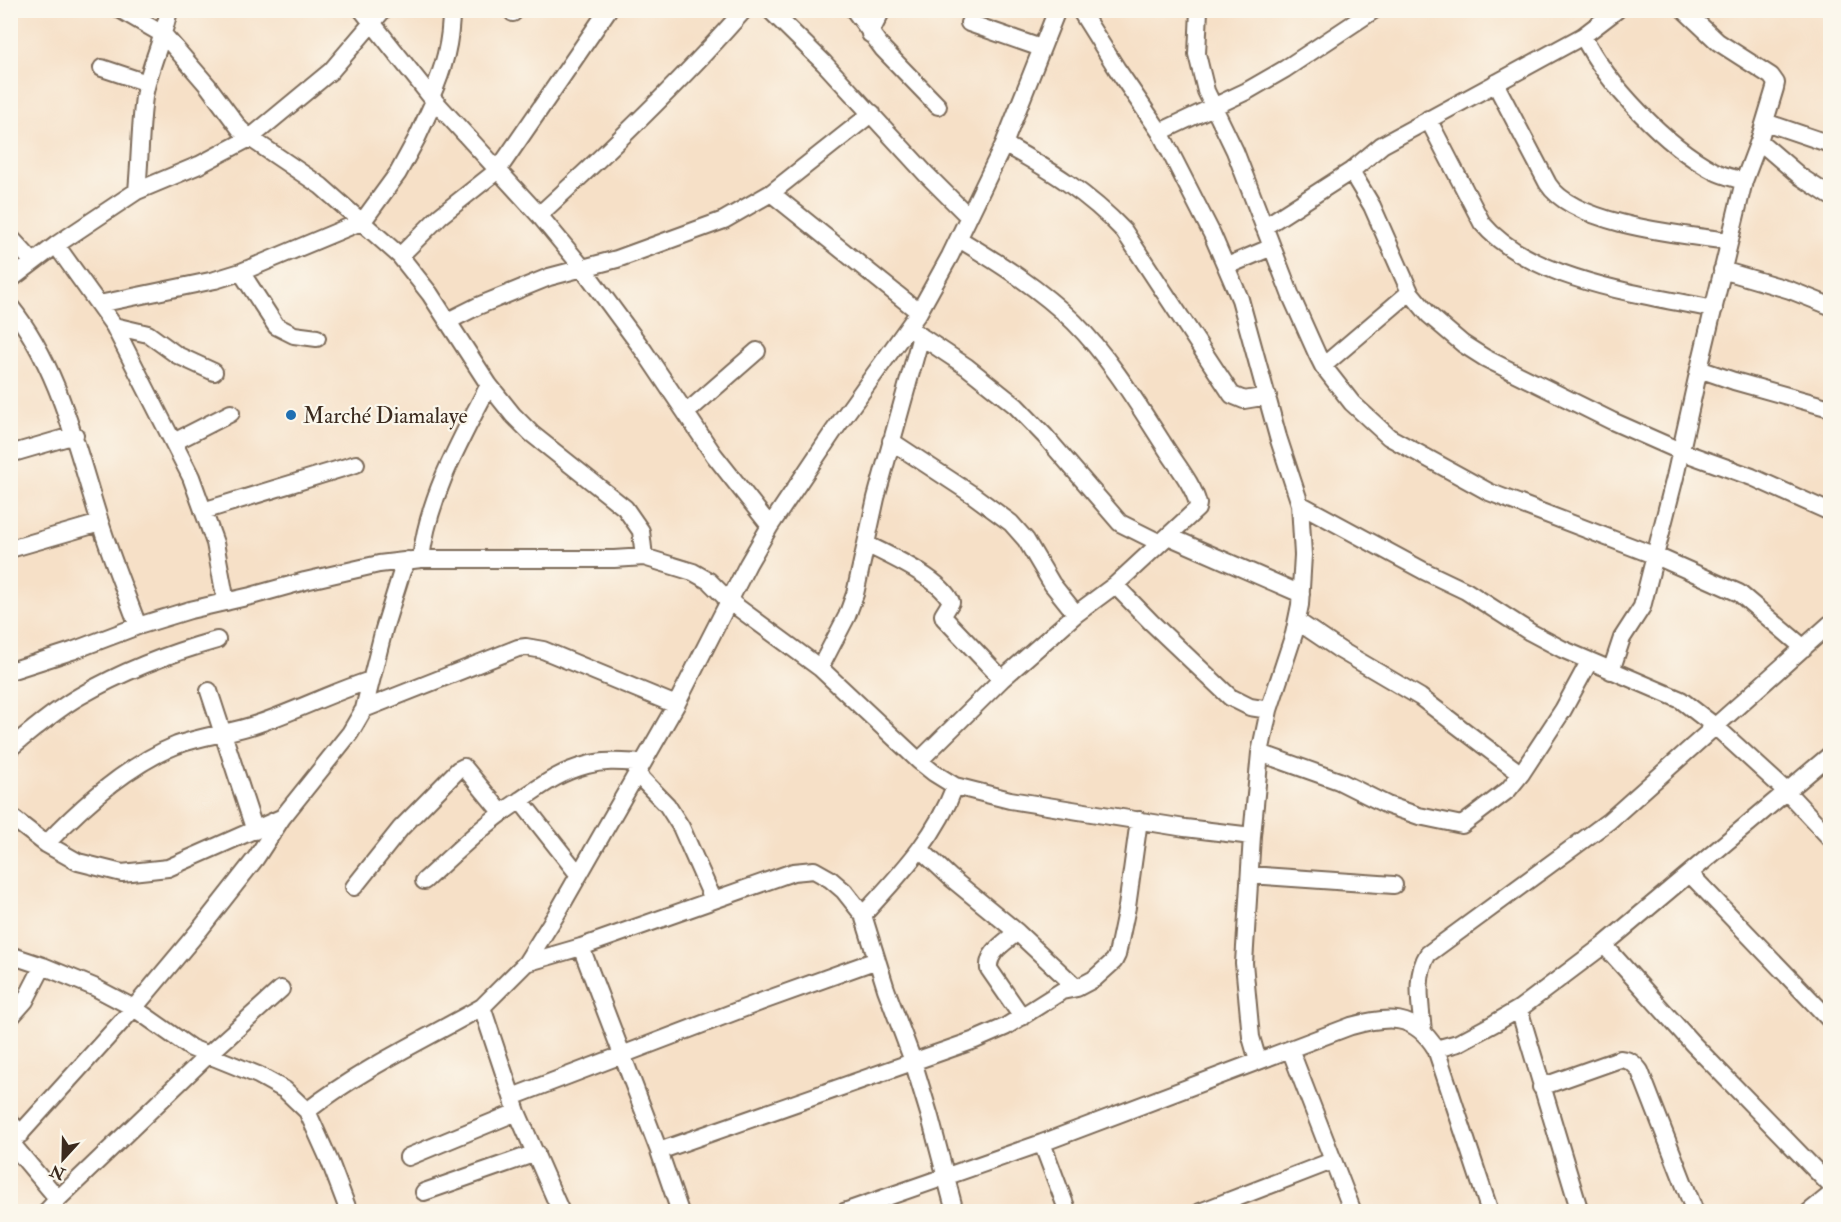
<svg xmlns="http://www.w3.org/2000/svg" width="1841" height="1222" font-family="'IM FELL Double Pica',serif">
  <style>
    .lines { fill: none; stroke-linecap: round; stroke-linejoin: round }
    .street-casing { stroke: #7c6a59; stroke-width: 20 }
    .street { stroke: #fff; stroke-width: 16 }
    .poi-dot { fill: #1f6fb2; stroke: #fbf7ec; stroke-width: 2 }
    .labels { text-anchor: middle; stroke-width: 4.5; stroke-linejoin: round; paint-order: stroke }
    .poi-label { font-size: 22px; fill: #3b2a1e; stroke: #fbf7ec; text-anchor: start }
  </style>
  <rect width="100%" height="100%" fill="#fbf7ec"/>
  <filter id="ink" filterUnits="userSpaceOnUse"><feTurbulence type="fractalNoise" baseFrequency=".0167" numOctaves="2"/><feDisplacementMap in="SourceGraphic" scale="12" xChannelSelector="R" yChannelSelector="G"/><feConvolveMatrix kernelMatrix="1 2 1 2 8 2 1 2 1" color-interpolation-filters="sRGB"/></filter>
  <filter id="wash" filterUnits="userSpaceOnUse"><feTurbulence type="fractalNoise" baseFrequency=".008" numOctaves="4" result="noise"/><feDisplacementMap in="SourceGraphic" scale="24" xChannelSelector="R" yChannelSelector="G"/><feGaussianBlur stdDeviation="1.35" result="paint"/><feColorMatrix in="noise" values="0 0 0 0 0 0 0 0 0 0 0 0 0 0 0 0 0 1.4 0 .05"/><feComposite in="paint" operator="in"/></filter>
  <g filter="url(#wash)">
    <rect width="100%" height="100%" fill="#f6e0c7"/>
  </g>
  <g filter="url(#ink)">
    <g class="lines">
      <g class="street-casing">
        <path id="street" d="M121 10 164 35 208 86 240 129 250 138 321 186 400 256 430 294 489 385 513 415 532 434 625 508 641 531 644 557
          M362 10 431 97 539 215 582 267 644 351 714 455 770 526
          M511 10 513 13
          M770 10 824 63 926 174 969 217
          M854 10 883 49 938 106
          M1080 10 1117 69 1160 132 1212 234 1240 299 1278 437 1300 504 1303 555 1300 605 1294 634 1269 710 1260 753 1252 836 1244 963 1251 1037 1258 1061
          M1199 10 1197 54 1206 91 1235 151 1291 296 1317 354 1323 366 1352 403 1389 437 1489 492 1656 556 1739 593 1804 648
          M969 23 1041 48
          M870 34 882 10
          M1583 36C1607 84 1665 145 1714 171 1723 176 1734 178 1744 181
          M102 68 147 83
          M1495 83 1548 184C1574 225 1684 235 1729 241
          M431 97C444 68 451 42 451 10
          M1428 119 1482 223C1529 280 1644 295 1714 309
          M1765 122 1830 144
          M1160 132 1247 91 1285 69 1374 10
          M1759 141 1801 177 1830 196
          M1004 144C1050 170 1087 192 1124 231L1232 395 1244 400 1268 396
          M1351 171 1372 206 1410 292 1429 315 1463 344 1485 358 1612 421 1680 451 1752 477 1830 512
          M137 191C140 160 140 128 144 97 149 67 163 41 169 10
          M771 193 919 312
          M539 215C611 149 680 83 744 10
          M1264 227 1351 171 1382 145 1559 49 1583 36 1617 10
          M10 237 33 262
          M56 245 114 326 191 477 215 543 226 602
          M400 256 440 216 498 170 608 10
          M1227 266 1272 247
          M1722 270 1790 290 1830 306
          M241 272 276 326 294 335 317 338
          M10 280 56 245 137 191 199 165 250 138 331 71 383 10
          M99 304 215 280 241 272 363 221 398 173 417 138 434 101
          M10 306C60 368 76 448 100 522 111 557 125 591 138 626
          M448 321 478 306 549 277 617 259 724 220 771 193 872 113
          M114 326 148 334 177 355 214 372
          M913 331 967 367 1016 406 1045 436 1120 523 1160 543
          M921 336 876 498 855 594 847 616 820 668 919 761 934 773 955 786 1010 800 1185 828 1252 836
          M1323 366 1410 292
          M1699 369 1734 381 1830 408
          M686 413 757 351
          M891 441 973 495 1011 523 1026 540 1052 584 1076 614
          M174 442 231 413
          M10 454 75 435
          M1300 504 1424 571 1466 591 1530 632 1562 649 1681 700 1716 727 1786 791 1830 838
          M203 511 356 464
          M1168 536 1301 594
          M866 544C888 555 942 579 951 602L943 615 944 618 1002 679
          M10 549 100 523
          M421 559C428 497 461 439 489 385
          M1115 585 1151 622 1230 697 1250 707 1269 710
          M1297 621 1340 650 1420 697 1521 774
          M10 671 72 651 138 626 190 610 251 596 305 581 379 564 421 559H614L644 557 693 572 709 581 729 601 820 668
          M1611 671 1622 638 1642 607 1675 477 1699 369 1744 181 1759 141 1775 88 1776 83 1771 76 1718 42 1684 10
          M209 691 255 831
          M364 709 518 648 526 647 543 650 676 705
          M10 748C33 730 55 710 80 696 123 671 170 653 217 640
          M1260 753 1339 781 1387 805 1419 816 1462 825 1508 790 1521 774 1563 710 1589 662
          M919 761 1002 679 1076 614 1115 585 1197 509 1198 504C1193 484 1175 463 1164 445 1137 403 1110 358 1074 322 1040 289 999 263 959 239
          M637 774 667 805 681 827 713 899
          M520 800 579 875
          M10 816 46 844 78 862 122 873 168 868 281 818
          M46 844C82 806 127 765 177 745 204 735 233 733 260 723 298 710 333 692 371 680
          M921 850 951 878 1017 932 1077 988
          M1690 874 1830 1020
          M1250 875 1394 885
          M424 881C455 853 484 824 519 801 543 785 557 773 587 765 605 760 623 762 642 763
          M354 887 401 828 458 770 464 767 501 812
          M863 915C900 874 935 839 955 786
          M1017 932C1006 942 987 952 989 969L1022 1017
          M1604 945 1693 1044 1830 1185
          M581 947 659 1151 680 1212
          M10 955 43 966 94 987 134 1008 191 1048 258 1075 285 1090 307 1111 330 1162 349 1212
          M526 963 581 947 793 872 814 870 830 879 844 891 863 915 886 989 913 1061 930 1117 955 1212
          M1519 1009 1580 1212
          M10 1018 25 1001 43 966
          M1423 1032C1421 1007 1414 976 1428 954L1609 821 1830 624
          M1290 1049 1353 1212
          M1436 1049 1458 1043 1495 1023 1519 1009 1604 945 1830 755
          M1541 1087 1620 1059C1630 1060 1634 1063 1640 1071L1695 1212
          M512 1097 763 1001 877 960
          M307 1111C361 1069 422 1041 482 1007
          M10 1122 21 1134
          M1042 1143 1068 1212
          M12 1144 58 1199 46 1212
          M10 1145 134 1008 201 928 256 858 282 818 350 733 364 709 384 629 402 571 408 560
          M659 1151 975 1040 1005 1027 1062 991 1077 988 1094 979 1114 961 1117 955 1127 907 1139 820
          M408 1157 517 1112
          M424 1192 536 1153
          M58 1199 208 1055 281 989
          M561 1212 517 1112 482 1007 526 963 556 915 676 705 748 564 770 526 833 432 919 312 950 256 1004 144 1057 10
          M844 1212 1042 1143 1351 1026C1387 1016 1414 1013 1436 1049L1490 1212
          M1200 1212 1332 1161
          M1809 1212 1830 1195"/>
      </g>
      <use href="#street" class="street"/>
    </g>
  </g>
  <circle class="poi-dot" cx="291" cy="415" r="6"/>
  <g class="labels">
    <g class="poi-label">
      <text x="303" y="423">Marché Diamalaye</text>
    </g>
  </g>
  <rect width="1841" height="1222" fill="none" stroke="#fbf7ec" stroke-width="36"/>
  <g transform="translate(63 1159) rotate(202)" stroke="#fbf7ec" stroke-width="4.5" paint-order="stroke">
  <path d="M0-4.5L10 22L0 15L-10 22Z" fill="#3b2a1e"/>
  <text y="-9" font-size="16" font-weight="bold" text-anchor="middle" fill="#3b2a1e">N</text>
  </g>
</svg>
